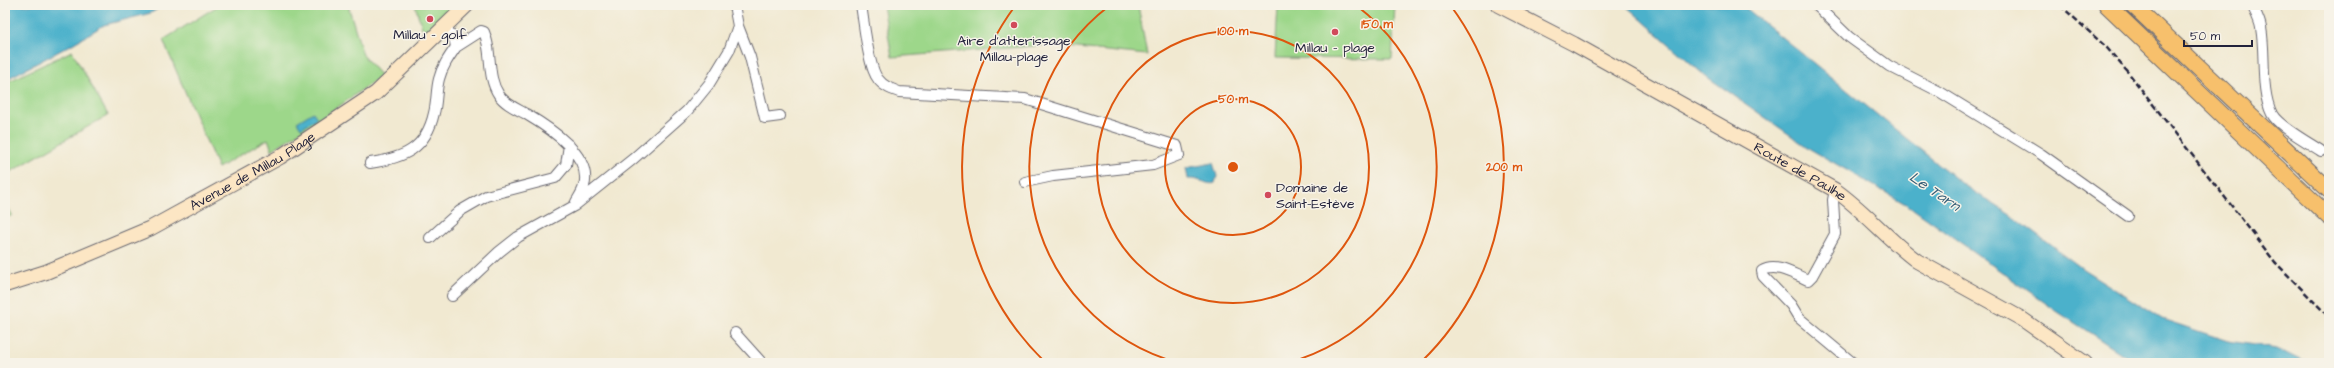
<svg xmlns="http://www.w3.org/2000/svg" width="2334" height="368" font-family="'Architects Daughter',sans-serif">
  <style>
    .green { fill: #9dd78a; stroke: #607c62 }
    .water { fill: #4cb1cb; stroke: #376a83 }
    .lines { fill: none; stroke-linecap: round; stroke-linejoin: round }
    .street-casing { stroke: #6a6870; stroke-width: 12 }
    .secondary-casing { stroke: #6a6870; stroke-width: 16 }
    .primary-casing { stroke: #6a6870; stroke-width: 18 }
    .street { stroke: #fff; stroke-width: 10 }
    .secondary { stroke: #fce6c4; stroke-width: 14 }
    .primary { stroke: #f7c06c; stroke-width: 16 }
    .rail { stroke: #22223b; stroke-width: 2.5; stroke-dasharray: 6 3; stroke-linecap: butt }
    .ring { fill: none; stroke: #de560e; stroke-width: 2 }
    .poi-dot { fill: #d1495b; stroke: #f7f3e8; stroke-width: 1.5 }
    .labels { text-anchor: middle; stroke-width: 3; stroke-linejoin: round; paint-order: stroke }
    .poi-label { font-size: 14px; fill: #22223b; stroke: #f7f3e8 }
    .street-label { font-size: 14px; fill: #22223b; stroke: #f7f3e8 }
    .water-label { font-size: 15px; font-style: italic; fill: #335b75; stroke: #f7f3e8 }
    .centre { fill: #de560e; stroke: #f7f3e8; stroke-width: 2 }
    .ring-label { font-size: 12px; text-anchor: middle; font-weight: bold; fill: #de560e; stroke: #f7f3e8; stroke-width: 3; stroke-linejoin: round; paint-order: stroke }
  </style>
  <rect width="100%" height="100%" fill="#f7f3e8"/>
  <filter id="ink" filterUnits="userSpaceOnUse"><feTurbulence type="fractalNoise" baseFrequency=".025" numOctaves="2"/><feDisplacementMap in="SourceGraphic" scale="8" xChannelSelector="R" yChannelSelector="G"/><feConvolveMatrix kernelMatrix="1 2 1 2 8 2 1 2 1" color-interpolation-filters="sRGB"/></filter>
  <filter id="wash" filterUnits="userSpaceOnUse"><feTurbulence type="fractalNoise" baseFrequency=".012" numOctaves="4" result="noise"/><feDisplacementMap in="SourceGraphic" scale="16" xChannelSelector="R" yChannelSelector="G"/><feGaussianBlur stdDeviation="0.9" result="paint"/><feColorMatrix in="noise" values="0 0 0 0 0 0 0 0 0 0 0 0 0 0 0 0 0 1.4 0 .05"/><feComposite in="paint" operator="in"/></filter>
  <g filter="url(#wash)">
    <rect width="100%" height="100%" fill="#f1e9d1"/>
    <path class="green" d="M219 5H348L363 55 381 76 338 107 272 150 268 139 218 168 163 40Z
      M415 5H455L424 34Z
      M883 5H1138L1147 55 1047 45 892 57Z
      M1278 5H1395L1392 59 1275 58Z
      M72 51 108 115 5 175V83Z
      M5 201 12 215 5 219Z"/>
    <path class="water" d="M5 5H164L151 13 104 25 69 46 5 80Z
      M1625 5H1742L1964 185 2012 216 2083 269 2162 319 2228 341 2276 348 2306 363H2136L2058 312 1909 206 1810 149 1703 74Z
      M313 112 317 118 301 128 297 122Z
      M1213 163 1217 176 1215 183C1208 186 1200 178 1188 179L1186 168Z"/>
  </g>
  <g filter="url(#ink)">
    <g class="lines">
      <g class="street-casing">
        <path id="street" d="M861 5C864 22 868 67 878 79 883 86 891 89 899 92L1025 99 1177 146 1179 155 1153 165 1053 176 1025 182
          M1816 5 1849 37 1889 66 1940 92 2041 154 2128 216
          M2252 5C2255 12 2260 20 2261 28 2266 54 2260 90 2272 114 2279 127 2308 142 2321 151
          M738 26 750 57 765 118 780 116
          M444 28 454 37 456 47 481 31 484 32C493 52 486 76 499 95 505 104 517 109 526 114 548 127 593 155 584 186 583 191 579 197 576 202
          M370 163C404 158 426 149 434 113 437 102 436 90 439 79 442 67 449 57 456 47
          M1835 190 1833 200 1835 234 1812 276 1808 280C1795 275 1776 262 1762 271L1763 276 1791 305 1799 318 1853 363
          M430 238 460 211 486 196 555 178 566 165 569 145
          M452 296 499 252 518 237 574 206 633 159 687 111 709 84 729 51 738 26 734 5
          M735 333 762 363"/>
      </g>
      <g class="secondary-casing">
        <g id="secondary">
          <path id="s1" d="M1498 5 1574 44 1835 190C1865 211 1888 240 1917 261L2022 319 2085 363"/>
          <path id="s2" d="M5 285 46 272 151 228 280 157 376 93 467 5"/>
        </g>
      </g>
      <g class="primary-casing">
        <path id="primary" d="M2107 5 2329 217
          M2133 5 2329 190"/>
      </g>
      <use href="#street" class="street"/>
      <use href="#secondary" class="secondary"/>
      <use href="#primary" class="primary"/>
      <path class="rail" d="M2060 5 2107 48 2131 76 2275 262 2329 317"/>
    </g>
  </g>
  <g class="ring">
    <circle cx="1233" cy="167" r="68"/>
    <circle cx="1233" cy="167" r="136"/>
    <path d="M1179 363A203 203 0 0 1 1109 6M1357 6A203 203 0 0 1 1287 363"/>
    <path d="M1045 362A271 271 0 0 1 1015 6M1451 6A271 271 0 0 1 1421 362"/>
  </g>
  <g class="poi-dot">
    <circle cx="430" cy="19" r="4"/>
    <circle cx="1014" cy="25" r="4"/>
    <circle cx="1335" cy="32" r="4"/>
    <circle cx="1268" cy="195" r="4"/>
  </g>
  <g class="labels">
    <g class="poi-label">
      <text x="430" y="39">Millau - golf</text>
      <text x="1014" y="45">Aire d'atterissage<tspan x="1014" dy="16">Millau-plage</tspan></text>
      <text x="1335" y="52">Millau - plage</text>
      <text x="1276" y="192" text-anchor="start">Domaine de<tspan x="1276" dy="16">Saint-Estève</tspan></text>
    </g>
    <g class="street-label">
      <text dy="5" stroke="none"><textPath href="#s2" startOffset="273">Avenue de Millau Plage</textPath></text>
      <text dy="5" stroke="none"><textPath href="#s1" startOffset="345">Route de Paulhe</textPath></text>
    </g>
    <g class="water-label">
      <text transform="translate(1935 191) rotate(34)" y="5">Le Tarn</text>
    </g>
  </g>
  <circle cx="1233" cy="167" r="6" class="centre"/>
  <g class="ring-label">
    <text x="1377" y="28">150 m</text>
    <text x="1233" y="35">100 m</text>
    <text x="1233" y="103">50 m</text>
    <text x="1504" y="171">200 m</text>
  </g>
  <rect width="2334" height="368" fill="none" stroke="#f7f3e8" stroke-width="20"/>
  <path d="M2184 40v6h68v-6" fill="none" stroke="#22223b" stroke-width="2"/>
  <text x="2190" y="40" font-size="12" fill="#22223b" stroke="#f7f3e8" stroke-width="3" paint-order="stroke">50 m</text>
</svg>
